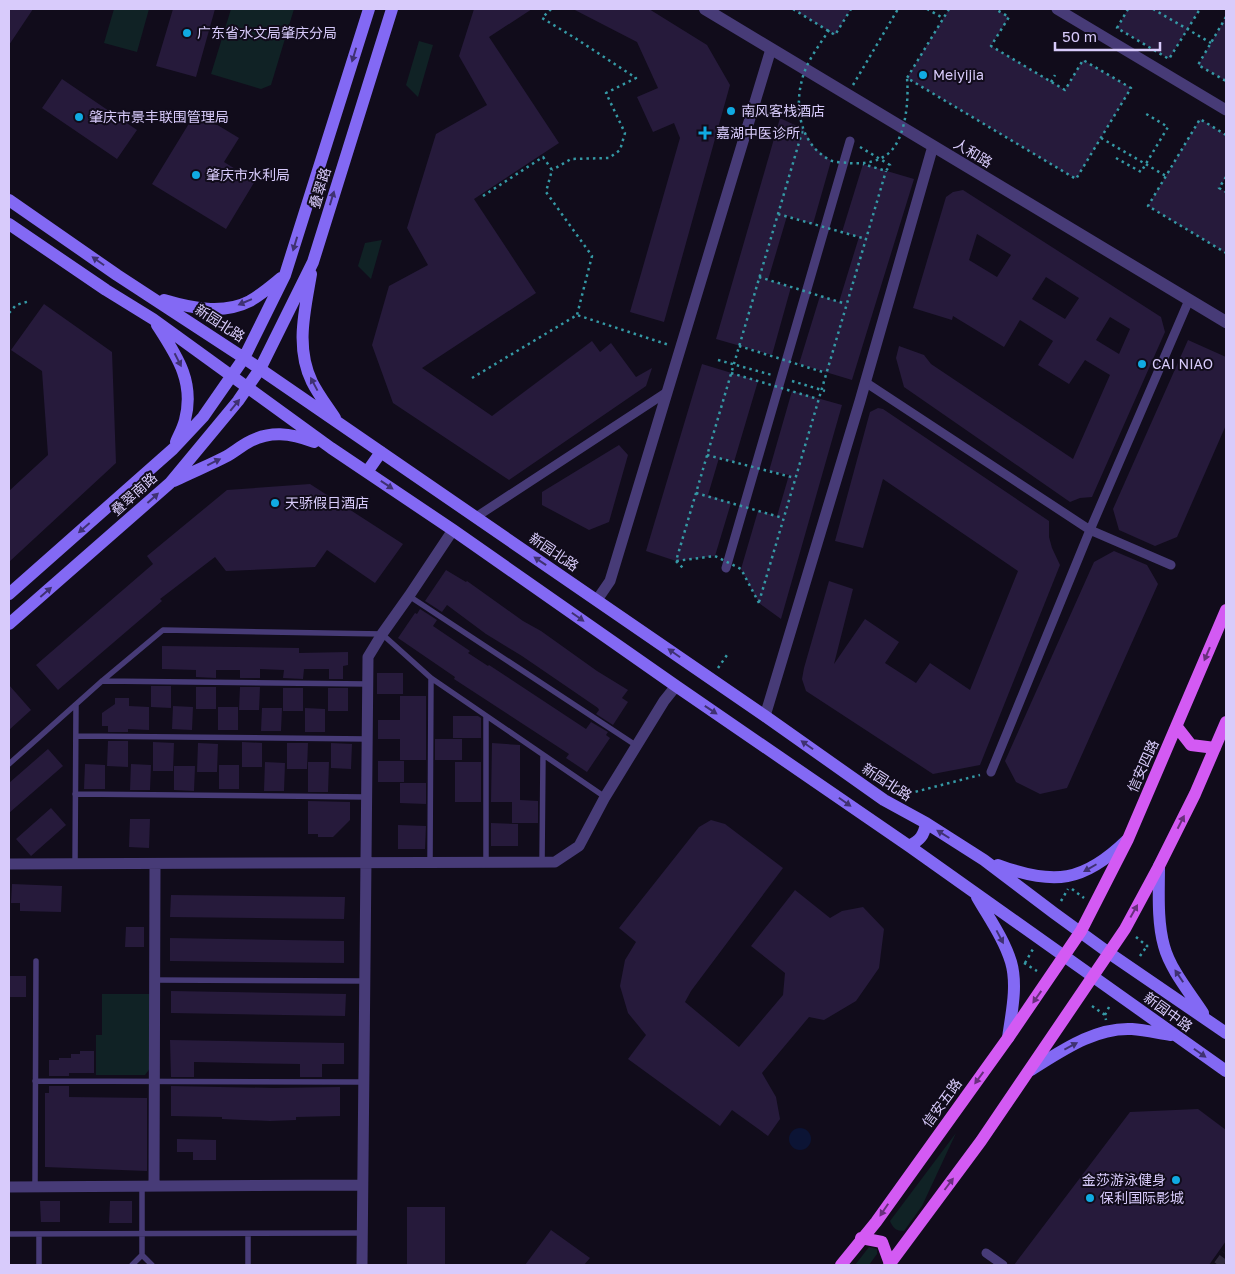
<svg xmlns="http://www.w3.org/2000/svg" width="1235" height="1274" font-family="'Golos Text','Noto Sans SC',sans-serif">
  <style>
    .green { fill: #102225 }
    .water { fill: #0c1435 }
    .building { fill: #261a3b; fill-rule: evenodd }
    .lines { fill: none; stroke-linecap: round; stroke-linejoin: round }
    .pedestrian-tunnel { stroke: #2f293d; stroke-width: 9; stroke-dasharray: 9 4.5; stroke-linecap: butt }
    .path { stroke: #3599a5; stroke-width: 2.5; stroke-dasharray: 2.5 4; stroke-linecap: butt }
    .service { stroke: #473b77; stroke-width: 5.5 }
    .pedestrian { stroke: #473b77; stroke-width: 9 }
    .minor { stroke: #473b77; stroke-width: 11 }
    .tertiary { stroke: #473b77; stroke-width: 12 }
    .secondary { stroke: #8369f4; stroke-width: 12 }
    .primary { stroke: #d35af3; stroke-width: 12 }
    .path-bridge { stroke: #3599a5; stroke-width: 2.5; stroke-dasharray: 2.5 4; stroke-linecap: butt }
    .oneway { fill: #3f3172 }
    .oneway2 { fill: #682f7c }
    .poi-dot { fill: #10aae2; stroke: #110c1b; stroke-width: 2 }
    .labels { text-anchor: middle; stroke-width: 4; stroke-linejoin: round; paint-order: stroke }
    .poi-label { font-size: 14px; fill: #d8cbfb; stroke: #110c1b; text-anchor: start }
    .street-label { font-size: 14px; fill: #d8cbfb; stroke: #110c1b }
  </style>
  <rect width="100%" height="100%" fill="#110c1b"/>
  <path class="green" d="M114 9H149L137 52 104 43Z
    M231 9H294L271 85 261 89 211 74Z
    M419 41 433 45 418 97 406 85Z
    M382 240 371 279 358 266 365 243Z
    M102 994H151V1067L145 1075H96V1035H102Z
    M956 1133 922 1206 904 1231C896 1231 893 1228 890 1221Z
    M869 1247 877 1249V1254L869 1265H855Z"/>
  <path class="water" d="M789 1139a11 11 0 1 1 22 0a11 11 0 1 1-22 0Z"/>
  <path class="building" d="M9 9H33L9 45Z
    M173 9H215L196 77 156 66Z
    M474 9H532L489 37 559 143 474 199 536 293 422 368 492 416 592 341 600 352 611 343 636 377 652 368 646 386 509 480 393 403 372 345 389 286 428 265 407 228 436 134 487 105 459 56Z
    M573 9H649L707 45 730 85 664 322 630 312 680 138 674 123 653 132 637 97 658 88 637 42Z
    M793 9H851L835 35Z
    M949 9H995L1009 17 991 46 1065 90 1083 60 1131 88 1076 179 907 78Z
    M1128 9H1200L1169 59 1117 28Z
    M1226 17V81L1198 65Z
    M62 79 137 130 117 159 42 108Z
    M196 112 239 138 224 162 255 181 226 229 152 184Z
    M780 118 803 129 814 147 831 161 813 224 787 216 768 280 791 287 772 355 716 339Z
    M1200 119 1226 135V177L1219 188 1226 192V253L1148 206Z
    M863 164 914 179 852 380 799 364 820 296 839 302 859 237 842 232Z
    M963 190 1161 317 1165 332 1092 497 1080 498 1070 502 904 387 896 358 899 346 924 355 931 364 1073 459 1110 375 1085 360 1069 384 1038 365 1053 341 1020 320 1004 347 953 316 952 320 913 308 946 197 953 192ZM977 234 1011 255 997 277 969 260ZM1046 277 1079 298 1065 319 1032 299ZM1110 317 1130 329 1119 354 1096 340Z
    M44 304 112 352 116 463 9 562V491L48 455 42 371 11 350Z
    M1188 340 1226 357V425L1177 537 1155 546 1119 530 1113 509Z
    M702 364 758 381 734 462 719 458 708 495 731 503 715 556 676 561 646 551Z
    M792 391 842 405 781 619 759 603 741 569 758 511 777 516 789 475 769 471Z
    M878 408 883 409 1049 521V537L1052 548 1060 565 980 765 933 774 806 691 802 679 804 668 829 581 853 589 834 664 865 619 899 642 885 663 916 683 930 663 970 690 1018 571 883 479 863 548 835 541 870 412Z
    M619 445 628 455 609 522 589 530 542 505V492Z
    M310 484 403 544 375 583 327 550 315 567 226 571 215 557 160 599 162 601 58 690 36 665 153 564 147 556 227 490Z
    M1114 551 1147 565 1158 584 1067 788 1040 794 1016 782 1005 761 1094 562Z
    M446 570 466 582 467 581 523 621 541 631 597 671 628 690 622 698 628 702 613 725 596 714 599 710 598 708 522 656 486 634 447 605 442 612 425 601Z
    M420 609 437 620 433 626 470 651 468 653 488 666 489 665 586 729 591 722 608 732 606 735 610 738 587 772 566 758 569 754 454 679 455 677 398 638 415 613 417 614Z
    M162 646 299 648V653L348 652V665L343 666V679H329V669H304L303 679 283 678 284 670 260 669V678H240V670H216V678L196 677V670L162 669Z
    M377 673H403V694H377Z
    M9 685 31 710 9 730Z
    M151 686H171V708L151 707Z
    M196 687H216V709H196Z
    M240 687H260L259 710H239Z
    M283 688H303V711H283Z
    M328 688H348V711H328Z
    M400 696H426V760H400V739H378V720H400Z
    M115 698H129V706L149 707V730L128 729V732H108V726H102V713L115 704Z
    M173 706 193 707 192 730 172 729Z
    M218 707H238V730H218Z
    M262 708H282L281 731H261Z
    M305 708 325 709V732H305Z
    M453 716H478L481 718V738H453Z
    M435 739H462V760H435Z
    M108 741H128V767L107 766Z
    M153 742 174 743 173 771H153Z
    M242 742 262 743V767H242Z
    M198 743 218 744 217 772H197Z
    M287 743H308L307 769H287Z
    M331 743 352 744 351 769 331 768Z
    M492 743 520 745V800L538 801V823H512V802H491Z
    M48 749 63 766 9 813V783Z
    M378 761H404V782H378Z
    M265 762 285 763 284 791H264Z
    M308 762H329L328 792H308Z
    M455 762H481V802H455Z
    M85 764 105 765V789H84Z
    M131 764 151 765 150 790H130Z
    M219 765H239V789H219Z
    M174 766H195L194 791 174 790Z
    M400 783H426V804L400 803Z
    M308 801 350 802V820L333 837H318V834H308Z
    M51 808 66 825 31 856 16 839Z
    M130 819H150L149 848 129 847Z
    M711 820 725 824 783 868 691 991 685 1002 739 1047 783 995 785 973 751 946 795 890 830 918 842 911 863 907 884 929 879 968 856 1001 824 1020 809 1017 762 1073 776 1097 780 1119 768 1136 732 1110 720 1126 628 1059 646 1035 628 1013 620 986 625 960 636 942 619 928 699 827Z
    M491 823 518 824V846H491Z
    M398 825 426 826 425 849H398Z
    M12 884 62 886 61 912 20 911V903H11Z
    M171 895 345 897 344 919 170 917Z
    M126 927H144V947H125Z
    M170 938 344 941V963L170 961Z
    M9 976H26V997H9Z
    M171 991 346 994 345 1016 171 1013Z
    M170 1040 344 1043V1064H322V1077H300V1064L194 1062V1077H171Z
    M80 1051H94V1073H69V1076H49V1060H59V1058H71V1054H80Z
    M49 1086H69V1097L147 1098V1171L45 1167V1093H49Z
    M171 1086 274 1088 340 1087V1116L296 1117V1120L270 1121 222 1119V1117L171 1116Z
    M1198 1109 1226 1130V1241L1209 1265H1014L1130 1112Z
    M177 1139 216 1140V1160H193V1152H177Z
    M40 1201H60V1222H41Z
    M110 1201H132V1223H109Z
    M407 1207H445V1265H407Z
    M551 1230 590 1258 584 1265H525Z"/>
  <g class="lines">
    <path class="pedestrian-tunnel" d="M1218 1265 1226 1254"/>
    <path class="path" d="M551 9 542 18 575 38 636 78 606 93 625 133 620 150 609 158 571 159 552 170
      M793 9 835 35 851 9
      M927 9 943 18
      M949 9 907 78 1076 179 1131 88 1083 60 1065 90 991 46 1009 17 995 9
      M1128 9 1117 28 1169 59 1200 9
      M1153 9 1211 43
      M1226 17 1198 65 1226 81
      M1051 82 1055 75
      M853 85 898 9
      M1226 135 1200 119 1148 206 1226 253
      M1101 138 1166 176
      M860 147 890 165 886 171 863 164
      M1116 158 1141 172 1168 127 1143 112
      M1226 177 1219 188 1226 192
      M483 196 543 157 552 170 546 192 592 256 577 315
      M9 313 16 305 30 301
      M718 360 772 375
      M472 378 577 315 669 345
      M792 381 825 391
      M676 561 685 570
      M718 668 727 655
      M903 795 980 775
      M1072 889 1084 898
      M1061 901 1068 889
      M1136 937 1147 946H1152
      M1140 956 1147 946
      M1024 963 1037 971
      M1025 963 1033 949
      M1092 1006 1105 1015 1106 1020
      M1105 1015 1110 1005"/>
    <path class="service" d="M409 596 637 746
      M102 681 368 684
      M76 736 367 739
      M9 764 102 681 163 630 382 634 431 678 605 797
      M75 794 367 797
      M430 863 431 678
      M486 863V716
      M542 863 543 755
      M75 864 76 705
      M154 980 364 981
      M35 1081 363 1082
      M35 1187 36 961
      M142 1187V1255
      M9 1234 362 1233
      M39 1265V1234
      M132 1265 142 1255 152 1265
      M248 1265V1234"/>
    <path class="pedestrian" d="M865 382 1090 530 1171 565
      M476 517 667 392
      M726 568 850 141
      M991 772 1090 530 1189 300
      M986 1253 1003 1265"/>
    <path class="minor" d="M1057 9 1226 110
      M597 600 610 581 771 49
      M765 716 860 401 933 146
      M9 864 555 862 579 846 605 797 664 701 676 686
      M154 1186 155 864
      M9 1187 362 1185
      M362 1265 368 657 382 634 409 596 453 530"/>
    <path class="tertiary" d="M705 9 1226 322"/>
    <path class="secondary" d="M9 200 117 275 244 358 765 716 884 800 926 823 984 860 1054 913 1109 953 1226 1033
      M9 224 106 290 153 319 331 448 453 530 676 686 909 846 1226 1071
      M311 274C305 310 295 347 312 382 318 394 327 406 335 418
      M164 300C191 308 223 315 250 301 262 294 271 286 281 278
      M157 325C177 356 195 382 185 420 183 428 179 435 176 442
      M367 472 381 452
      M174 481C192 472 210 465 227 456 234 452 240 447 247 443 269 430 291 433 314 442
      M9 594 173 449 203 417 244 358 285 275 369 9
      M9 624 170 483 238 401 260 369 313 262 392 9
      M909 846C920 840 924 836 926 823
      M998 865C1054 886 1084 882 1127 840
      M1159 866C1159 892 1157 921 1164 946 1170 969 1190 993 1203 1013
      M977 897C989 918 1004 939 1011 962 1018 986 1011 1015 1008 1038
      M1029 1071C1060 1052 1094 1027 1132 1029 1145 1030 1158 1033 1171 1035"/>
    <path class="primary" d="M1177 727 1191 745 1215 748
      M861 1238 882 1242 890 1264
      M841 1265 876 1222 1008 1038 1081 931 1128 839 1226 610
      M889 1265 981 1141 1125 929 1159 866 1195 794 1226 722"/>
    <path class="path-bridge" d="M829 30C819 46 806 62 802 80 794 109 801 145 830 160 835 163 843 162 848 163 861 164 874 163 885 156 906 143 909 100 907 78
      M778 214 866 239
      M759 277 846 304
      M739 346 826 373
      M731 373 818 399
      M707 455 795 478
      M696 493 783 518
      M759 602 886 171
      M759 603 741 569 715 556 676 561 803 129"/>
  </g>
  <defs><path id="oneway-solid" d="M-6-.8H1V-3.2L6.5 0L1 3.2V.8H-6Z" transform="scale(1.25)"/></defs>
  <g class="oneway">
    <use href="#oneway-solid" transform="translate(354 55) rotate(107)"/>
    <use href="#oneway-solid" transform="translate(332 198) rotate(-73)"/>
    <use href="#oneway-solid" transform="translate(295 244) rotate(107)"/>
    <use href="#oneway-solid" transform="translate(98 261) rotate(-145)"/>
    <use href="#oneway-solid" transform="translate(245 302) rotate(157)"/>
    <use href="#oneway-solid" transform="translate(178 360) rotate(63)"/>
    <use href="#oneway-solid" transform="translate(314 384) rotate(-118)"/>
    <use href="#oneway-solid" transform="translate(235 405) rotate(-51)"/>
    <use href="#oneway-solid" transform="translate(214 462) rotate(-26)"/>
    <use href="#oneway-solid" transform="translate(387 485) rotate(34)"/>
    <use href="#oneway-solid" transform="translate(153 498) rotate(-42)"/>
    <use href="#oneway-solid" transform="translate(84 528) rotate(139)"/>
    <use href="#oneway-solid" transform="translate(540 561) rotate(-146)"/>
    <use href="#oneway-solid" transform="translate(46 592) rotate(-41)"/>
    <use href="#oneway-solid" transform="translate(578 617) rotate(35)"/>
    <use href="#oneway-solid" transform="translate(674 653) rotate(-145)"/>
    <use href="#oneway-solid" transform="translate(711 710) rotate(34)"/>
    <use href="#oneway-solid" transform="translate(807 745) rotate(-145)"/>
    <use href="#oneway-solid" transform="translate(845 802) rotate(35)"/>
    <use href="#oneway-solid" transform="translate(943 834) rotate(-148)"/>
    <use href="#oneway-solid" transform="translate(1090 868) rotate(150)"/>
    <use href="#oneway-solid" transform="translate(1000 937) rotate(62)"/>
    <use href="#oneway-solid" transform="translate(1179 976) rotate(-124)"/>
    <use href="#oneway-solid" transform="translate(1071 1046) rotate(-28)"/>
    <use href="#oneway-solid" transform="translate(1200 1053) rotate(35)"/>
  </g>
  <g class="oneway2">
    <use href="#oneway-solid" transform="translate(1207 654) rotate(113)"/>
    <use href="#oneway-solid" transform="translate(1181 822) rotate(-63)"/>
    <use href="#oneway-solid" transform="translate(1134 911) rotate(-61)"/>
    <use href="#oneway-solid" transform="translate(1037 997) rotate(125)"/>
    <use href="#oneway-solid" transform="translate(979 1078) rotate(126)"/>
    <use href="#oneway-solid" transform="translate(949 1184) rotate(-53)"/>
    <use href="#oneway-solid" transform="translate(884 1210) rotate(124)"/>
  </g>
  <g class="poi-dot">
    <circle cx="187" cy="33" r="5"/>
    <circle cx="923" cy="75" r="5"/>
    <circle cx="731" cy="111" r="5"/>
    <circle cx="79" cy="117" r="5"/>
    <path d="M702.5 125.5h5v5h5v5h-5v5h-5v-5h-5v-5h5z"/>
    <circle cx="196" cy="175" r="5"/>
    <circle cx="1142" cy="364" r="5"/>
    <circle cx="275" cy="503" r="5"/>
    <circle cx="1176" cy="1180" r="5"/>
    <circle cx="1090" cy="1198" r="5"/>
  </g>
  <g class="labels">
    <g class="poi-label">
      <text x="197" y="38">广东省水文局肇庆分局</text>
      <text x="933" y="80">Meiyijia</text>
      <text x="741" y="116">南风客栈酒店</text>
      <text x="89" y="122">肇庆市景丰联围管理局</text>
      <text x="716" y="138">嘉湖中医诊所</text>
      <text x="206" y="180">肇庆市水利局</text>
      <text x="1152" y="369">CAI NIAO</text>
      <text x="285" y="508">天骄假日酒店</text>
      <text x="1166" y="1185" text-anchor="end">金莎游泳健身</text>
      <text x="1100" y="1203">保利国际影城</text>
    </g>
    <g class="street-label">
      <text transform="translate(973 153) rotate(31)" y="5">人和路</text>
      <text transform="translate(320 188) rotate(-73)" y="5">叠翠路</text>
      <text transform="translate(220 323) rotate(33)" y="5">新园北路</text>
      <text transform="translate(134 494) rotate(-42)" y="5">叠翠南路</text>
      <text transform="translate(554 552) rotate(34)" y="5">新园北路</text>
      <text transform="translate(1143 766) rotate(-66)" y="5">信安四路</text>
      <text transform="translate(887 782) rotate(33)" y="5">新园北路</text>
      <text transform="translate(1168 1012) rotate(36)" y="5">新园中路</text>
      <text transform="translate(942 1103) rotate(-54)" y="5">信安五路</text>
    </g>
  </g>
  <rect width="1235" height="1274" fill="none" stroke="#d8cbfb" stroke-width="20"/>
  <path d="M1055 42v8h105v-8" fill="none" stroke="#d8cbfb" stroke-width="2.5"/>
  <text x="1062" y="42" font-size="15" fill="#d8cbfb" stroke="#110c1b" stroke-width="4" paint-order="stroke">50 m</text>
</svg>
